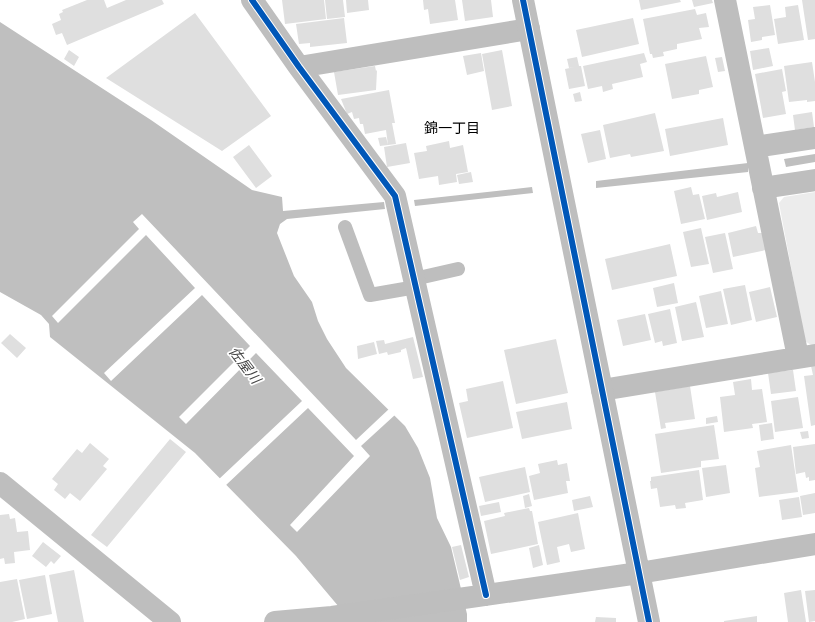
<svg xmlns="http://www.w3.org/2000/svg" width="815" height="622" font-family="Overpass,'Noto Sans JP',sans-serif">
  <style>
    .green { fill: #ececec }
    .water { fill: #bfbfbf }
    .pier { fill: #fff }
    .building { fill: #dfdfdf }
    .lines { fill: none; stroke-linecap: round; stroke-linejoin: round }
    .service { stroke: #bebebe; stroke-width: 14 }
    .minor { stroke: #bebebe; stroke-width: 22 }
    .tertiary { stroke: #bebebe; stroke-width: 22 }
    .cycleway-casing { stroke: #fff; stroke-width: 8 }
    .cycleway { stroke: #0057b8; stroke-width: 6 }
    .labels { text-anchor: middle; stroke-width: 3.5; stroke-linejoin: round; paint-order: stroke }
    .neighbourhood-label { font-size: 14px; fill: #000; stroke: #fff }
    .water-label { font-size: 14px; font-style: italic; fill: #444; stroke: #fff }
  </style>
  <rect width="100%" height="100%" fill="#fff"/>
  <path class="green" d="M815 192V345H811L805 341 779 203 784 197Z"/>
  <path class="water" d="M0 22 151 120 252 190 282 197 283 211 384 202 385 209 287 219 280 224 277 233 294 276 312 302 318 321 327 339 346 368 405 426 418 448 430 478 437 518 451 547 467 614V622H339V607L296 556 195 453 50 337 49 324 41 315 0 292Z
    M815 154V162L786 167 784 159Z
    M748 163V172L596 188V181Z
    M532 187 533 193 415 206 414 200Z"/>
  <path class="pier" d="M142 214 356 440 390 408 396 414 361 446 370 456 297 532 290 525 354 456 308 408 225 486 218 480 302 401 256 353 186 424 179 417 250 346 202 295 111 381 104 373 195 288 146 235 58 323 52 316 139 229 133 222Z"/>
  <path class="building" d="M87 0H104L107 8 126 0H162L164 4 67 45 62 33 56 35 52 24 61 20 59 14 63 12 62 10Z
    M282 0H324L326 19 285 24Z
    M325 0H343L345 17 327 19Z
    M346 0H368L369 10 347 13Z
    M423 0H455L458 20 430 24 428 9 424 10Z
    M462 0H491L493 17 465 21Z
    M639 0H680L681 2 641 10Z
    M692 0H712L713 3 694 7Z
    M802 0H815V39L808 40Z
    M770 5 775 35 762 37V40L751 42 748 20 755 19 753 7Z
    M798 5 804 40 778 44 774 19 786 17 785 7Z
    M695 9 697 15 706 13 709 27 699 28 702 39 677 44V49L663 52 664 56 653 58 652 54H650L643 19Z
    M195 13 271 116 222 151 106 78Z
    M344 18 347 43 310 47V43L299 44 296 24Z
    M633 18 639 44 582 57 576 30Z
    M769 48 773 66 753 70 750 51Z
    M69 50 79 57 74 66 64 59Z
    M502 50 512 106 492 110 482 54Z
    M481 53 484 71 467 75 463 56Z
    M644 53 647 62 640 64 643 77 612 84 613 89 603 92 602 86 588 89 583 66Z
    M706 56 713 87 699 90V94L672 99 665 64Z
    M577 57 579 66H581L585 86 569 89 565 69 575 67 569 68 567 59Z
    M722 57 725 71 718 72 715 58Z
    M812 62 815 82V101L807 102V100L789 102 784 66Z
    M375 66 376 71 377 70 376 90 338 95 334 72Z
    M782 69 786 91 782 92 786 114 763 118 755 74Z
    M389 90 395 123H392L396 144 388 145 386 130 365 134 363 124H360L359 118 354 119 352 112 347 114 341 99Z
    M580 92 582 101 575 102 573 94Z
    M812 112 814 127 795 130 793 115Z
    M655 113 664 151 631 157 630 154 610 158 603 125Z
    M723 118 728 145 670 156 665 129Z
    M600 130 606 159 588 163 581 134Z
    M386 137 388 145 380 146 378 138Z
    M449 141 450 148 463 145 468 172 456 174 457 182 439 185 438 176 419 179 414 153 427 151 426 146Z
    M406 143 410 163 387 167 384 147Z
    M249 145 272 176 256 188 233 157Z
    M471 172 473 182 459 184 457 175Z
    M691 187 693 195 699 194 705 219 681 224 674 191Z
    M738 192 742 212 707 220 702 196 716 193 717 197Z
    M756 226 758 233H762L766 250 733 257 728 233Z
    M701 228 709 264 691 267 683 232Z
    M725 233 733 269 713 273 705 237Z
    M670 244 677 276 612 290 605 259Z
    M674 283 678 303 657 307 653 288Z
    M745 285 752 320 731 325 723 289Z
    M770 287 777 317 756 322 749 292Z
    M721 291 728 324 706 328 699 296Z
    M696 302 704 337 682 341 675 307Z
    M670 309 677 343 663 346 662 341 655 343 648 314Z
    M645 314 651 340 623 346 617 320Z
    M10 334 26 348 17 358 1 343Z
    M413 337 423 377 413 379 406 348 401 350V352L388 355 387 352 379 354 376 341 384 340 385 344Z
    M556 339 568 393 516 404 504 350Z
    M374 342 377 354 358 359 357 346Z
    M815 365V425L811 426 804 376 813 375 811 366Z
    M793 370 796 391 771 394 768 373Z
    M751 379 752 390 762 389 767 422 752 424 753 428 724 432 720 397 735 395 733 382Z
    M503 381 513 428 467 438 459 403 468 401 466 389Z
    M690 386 695 419 665 423 666 428 661 429 655 392Z
    M798 397 803 428 775 432 771 401Z
    M567 402 572 429 522 439 516 412Z
    M717 416 718 422 706 424V418Z
    M772 423 774 439 761 441 759 425Z
    M714 425 719 459 701 461V467L661 473 655 434Z
    M808 431 809 438 802 439 800 432Z
    M170 439 186 452 107 547 91 535Z
    M90 443 109 459 103 466 107 469 80 501 70 493 65 499 54 490 58 484 52 479 77 449 82 453Z
    M815 444V480L809 481V477L806 478 805 472 796 474 793 447Z
    M791 445 798 492 759 497 755 468 760 467 757 451Z
    M557 460 558 465 567 463 570 481H566L568 493 534 500 529 476 540 473 538 464Z
    M726 465 730 493 706 497 702 468Z
    M525 467 530 492 485 502 479 477Z
    M699 470 703 500 685 503 686 508 676 509 675 505 660 507 657 488 651 489 650 481H651V477Z
    M815 493V513L803 515 800 496Z
    M529 494 532 506 525 508 523 496Z
    M590 496 593 507 574 511 572 500Z
    M799 497 802 517 782 520 779 500Z
    M499 502 501 512 481 516 479 506Z
    M529 508 530 511H532L538 544 491 554 484 521 505 516 504 513Z
    M578 513 585 549 571 552 569 544 557 547 560 562 547 565 538 522Z
    M9 514 10 519 15 518 17 532 28 531 30 550 14 552 15 563 5 564 4 558 0 559V515Z
    M43 542 61 556 54 564 51 561 46 567 32 556Z
    M461 545 469 577 460 580 452 547Z
    M539 545 543 565 533 568 529 548Z
    M74 570 84 622H58L49 575Z
    M45 575 52 614 27 619 19 580Z
    M17 579 25 619 12 622H0V582Z
    M801 590 806 622H788L784 593Z
    M815 590V621L809 622 805 591Z
    M757 616V622H724V621Z
    M596 617 616 618V622H595Z"/>
  <g class="lines">
    <path class="service" d="M345 227 370 295 416 287
      M414 279 458 269"/>
    <path class="minor" d="M252 0 299 67 395 196 486 595
      M725 0 798 357
      M299 67 529 29
      M755 147 815 138
      M763 188 815 180
      M602 390 815 355
      M0 483 170 622
      M275 622 332 617 639 573"/>
    <path class="tertiary" d="M523 0 649 622
      M639 573 815 544"/>
    <g class="cycleway-casing">
      <path id="cycleway" d="M252 0 299 67 395 196 486 595
        M523 0 649 622"/>
    </g>
    <use href="#cycleway" class="cycleway"/>
  </g>
  <g class="labels">
    <g class="neighbourhood-label">
      <text x="452" y="133">錦一丁目</text>
    </g>
    <g class="water-label">
      <text transform="translate(245 365) rotate(53)" y="5">佐屋川</text>
    </g>
  </g>
</svg>
